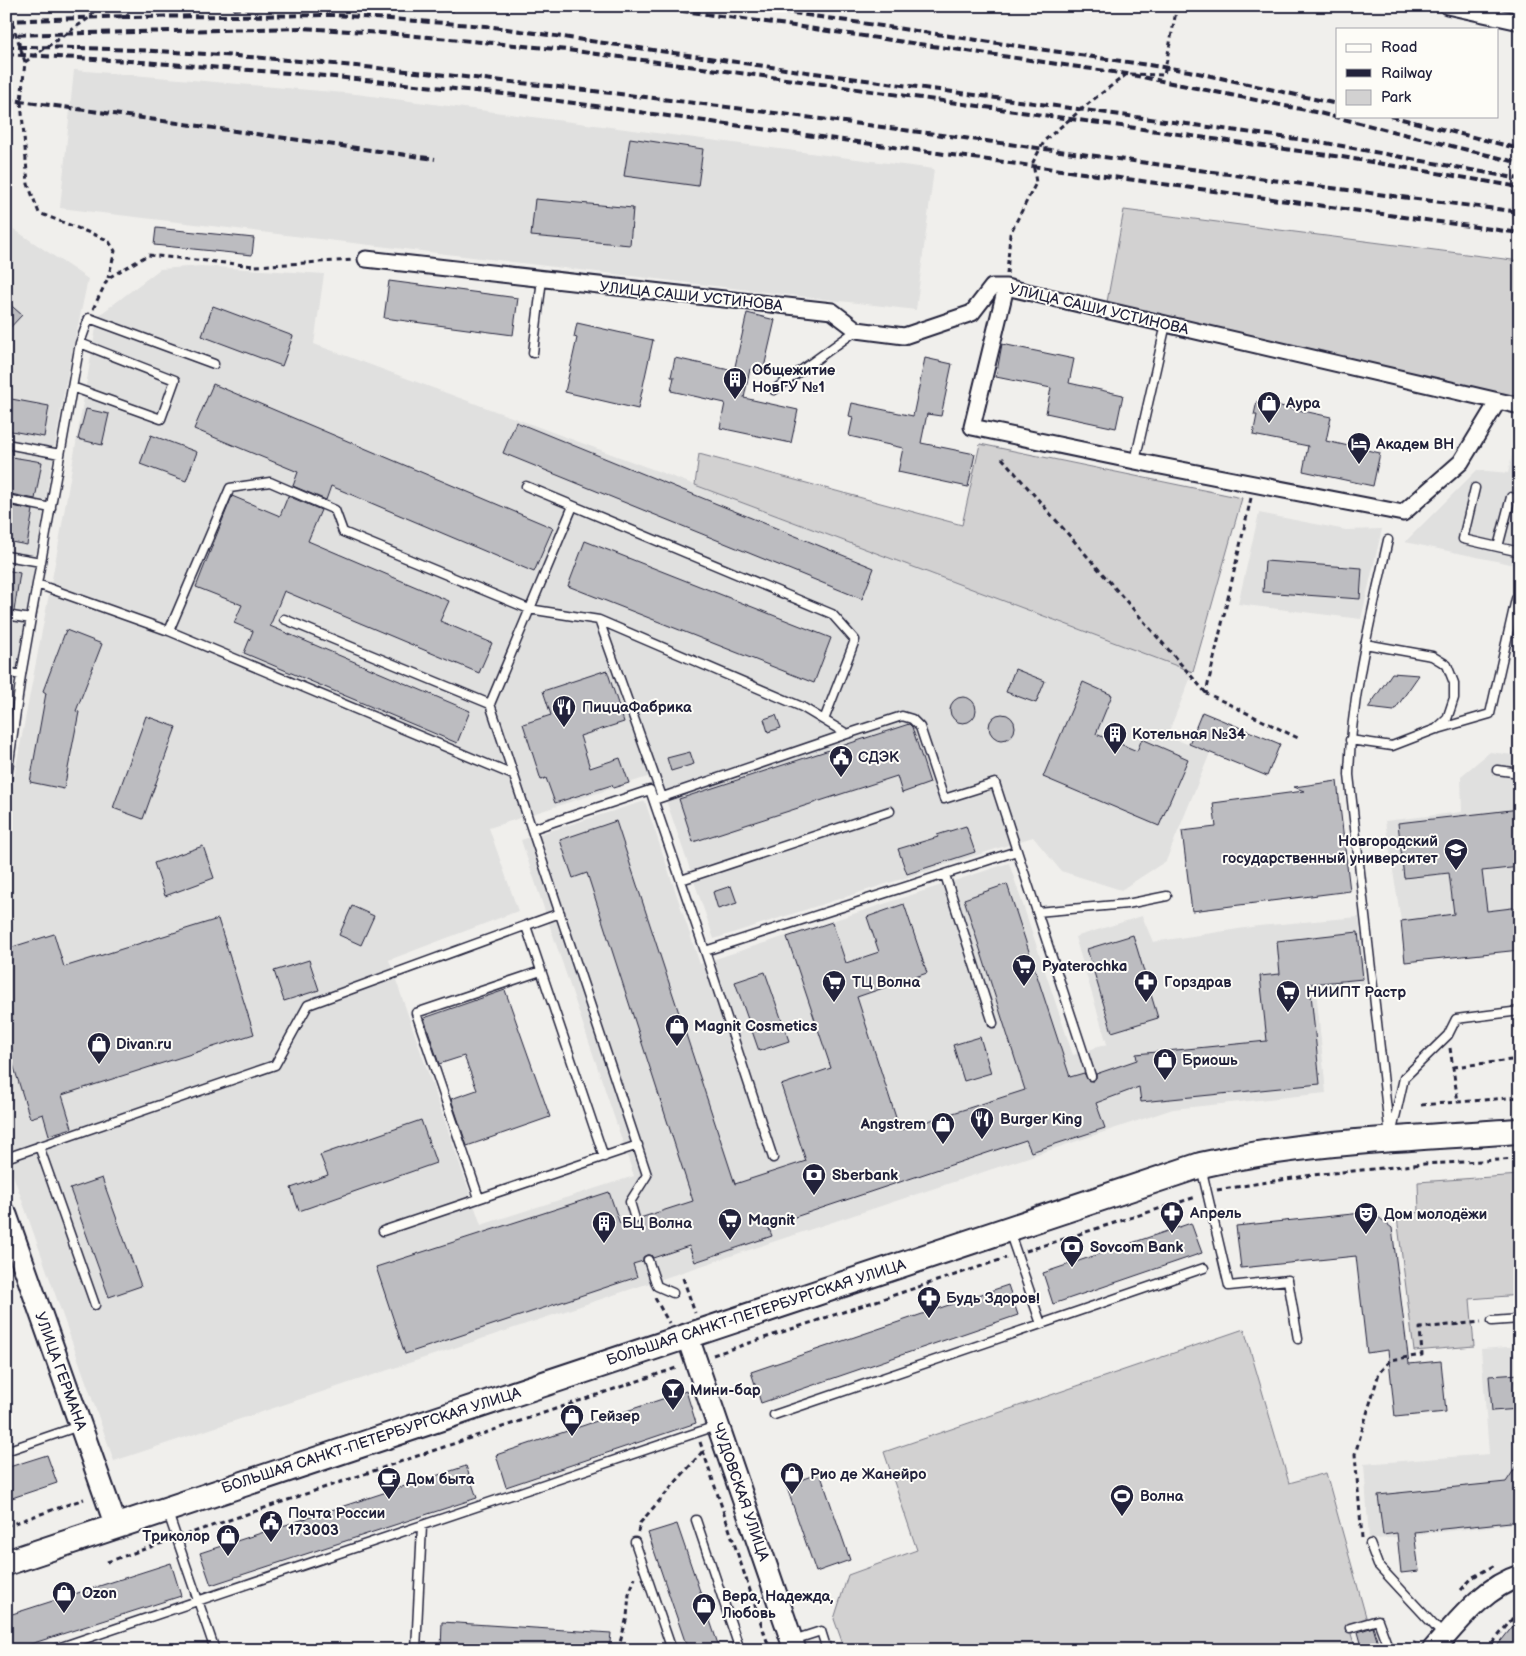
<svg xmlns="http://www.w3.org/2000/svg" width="1526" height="1656" font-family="'Balsamiq Sans',sans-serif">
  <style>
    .built { fill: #e0e0df }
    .green { fill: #d2d1d1; stroke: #7a7a86 }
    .building { fill: #bcbcc0; stroke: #22223b }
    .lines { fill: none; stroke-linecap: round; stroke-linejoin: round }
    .lane-casing { stroke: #22223b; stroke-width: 11 }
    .street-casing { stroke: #22223b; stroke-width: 19 }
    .secondary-casing { stroke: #22223b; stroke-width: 25 }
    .primary-casing { stroke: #22223b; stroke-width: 28 }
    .path { stroke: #22223b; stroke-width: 3; stroke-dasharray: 5 4; stroke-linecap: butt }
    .lane { stroke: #fdfcf7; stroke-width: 8 }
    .street { stroke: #fdfcf7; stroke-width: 15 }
    .secondary { stroke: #fdfcf7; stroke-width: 21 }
    .primary { stroke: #fdfcf7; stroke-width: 24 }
    .rail { stroke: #22223b; stroke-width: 4; stroke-dasharray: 8 4; stroke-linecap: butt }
    .labels { text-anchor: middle; stroke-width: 4; stroke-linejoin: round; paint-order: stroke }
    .street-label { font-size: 15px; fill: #22223b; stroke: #fdfcf7 }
    .poi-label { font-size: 15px; font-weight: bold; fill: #22223b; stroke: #fdfcf7; text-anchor: start }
  </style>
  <rect width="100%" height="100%" fill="#f0efec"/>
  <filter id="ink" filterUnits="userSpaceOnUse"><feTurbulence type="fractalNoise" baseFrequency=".02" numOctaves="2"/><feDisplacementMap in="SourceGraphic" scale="10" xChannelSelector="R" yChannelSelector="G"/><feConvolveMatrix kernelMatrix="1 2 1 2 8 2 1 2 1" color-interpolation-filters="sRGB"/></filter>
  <g filter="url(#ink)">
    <path class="built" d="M74 70 356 94 934 169 916 310 60 208Z
      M6 224 88 279 65 387 15 678 6 741Z
      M201 266 324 274 314 344 695 485 1193 672 1167 736 1210 753 1166 861 1121 890 1061 871 1033 837 714 939 657 774 489 828 518 911 389 960 481 1225 634 1176 521 840 645 801 700 964 1009 863 1073 1055 1107 1044 1075 937 1142 916 1153 942 1258 926 1359 917 1365 984 1316 989 1326 1093 1173 1109 114 1461 6 1155V819L59 542 98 316 160 269Z
      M1515 443H1520V566L1405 542 1477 470 1508 473Z
      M1259 513 1346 530 1382 529 1361 619 1238 604Z
      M1490 752 1520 756V950L1405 962 1401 921 1385 821 1462 812 1461 776Z
      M1520 1346V1523L1369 1540 1364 1464 1489 1454 1481 1349Z"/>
    <path class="green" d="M1124 210 1520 261V399L1107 302Z
      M980 444 1242 498 1193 672 695 485 699 454 962 525Z
      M1520 1175V1295L1470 1299 1474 1346 1414 1351 1397 1217 1419 1212 1418 1182Z
      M1244 1329 1289 1483 1326 1473 1368 1624 1351 1634 1356 1650H845L834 1619 848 1575 917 1550 884 1452Z"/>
    <path class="building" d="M630 138 703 149 698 186 624 176Z
      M535 199 633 208 630 245 531 236Z
      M156 228 254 238 252 255 154 245Z
      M389 281 518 298 513 335 384 318Z
      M6 301 22 315 6 332Z
      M213 306 293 336 282 366 202 336Z
      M747 313 775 320 763 372 750 369 744 398 798 410 791 443 720 428 725 403 671 391 674 377H671L675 358 734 371Z
      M577 323 653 340 638 409 565 392 577 338 574 337Z
      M1002 344 1074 359 1069 383 1123 395 1116 428 1046 413 1051 388 996 377Z
      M925 358 952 364 941 416 927 414 921 443 975 454 968 487 898 472 903 448 849 436 853 417 849 416 852 403 913 416Z
      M213 384 553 528 534 572 331 486 326 500 293 486 298 472 194 429Z
      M6 398 49 406 44 437 6 430Z
      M1257 401 1331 417 1326 441 1380 453 1373 486 1303 471 1308 446 1253 435 1257 415H1254Z
      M86 409 109 414 102 445 78 439Z
      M516 422 874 568 862 599 503 453Z
      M151 435 197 452 186 481 140 464Z
      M6 456 42 462 35 499 6 493Z
      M232 496 280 516 288 496 321 510 308 541 449 601 440 621 492 643 479 673 284 591 270 626 470 711 457 743 244 653 253 631 234 623 242 605 196 587Z
      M6 505 33 510 27 545 6 541Z
      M585 541 831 638 814 683 568 586Z
      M1265 561 1362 568 1360 599 1263 592Z
      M6 570 20 573 14 611 6 609Z
      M66 630 102 644 76 711 79 712 64 789 30 782 46 693 43 691Z
      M1015 669 1045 681 1036 703 1006 692Z
      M607 670 624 722 580 736 590 768 620 758 629 783 613 788 612 785 555 803 546 778 541 780 523 724 551 715 543 691Z
      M1392 673 1419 675 1394 711 1368 708Z
      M1083 682 1112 695 1096 734 1137 751 1142 739 1188 759 1159 826 1043 777Z
      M950 710a13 13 0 1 1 26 0a13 13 0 1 1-26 0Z
      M1202 712 1280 744 1267 776 1189 744Z
      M989 727a13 13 0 1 1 26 0a13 13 0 1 1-26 0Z
      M776 715 781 728 768 732 764 719Z
      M146 716 176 727 143 819 113 808Z
      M909 724 912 727 930 783 902 793 897 776 693 842 679 799Z
      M690 752 694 764 671 771 667 758Z
      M1337 781 1350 891 1192 911 1182 831 1216 827 1213 803 1304 791 1294 787Z
      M1520 809V867L1482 871 1487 911 1520 907V950L1405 962 1401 921 1454 914 1449 873 1404 878 1398 823Z
      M616 821 735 1184 806 1161 781 1085 831 1068 787 937 832 922 846 963 879 952 867 917 904 904 927 973 857 997 900 1130 1025 1090 964 899 1007 884 1070 1077 1084 1073 1088 1080 1093 1081 1096 1078V1074L1137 1060 1136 1054 1267 1041 1260 976 1280 974 1277 941 1358 932 1363 979 1310 984 1320 1084 1141 1102 1139 1087 1096 1103 1105 1128 1031 1152 1026 1140 768 1226 772 1236 695 1262 689 1246 653 1258 651 1255H647L643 1257V1261L633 1264 637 1277 405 1354 376 1267 609 1192 620 1224 630 1221 633 1224H637L640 1221V1218L693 1201 587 873 573 878 560 840Z
      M966 826 975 852 907 874 898 849 938 837 937 835Z
      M203 846 214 878 165 896 154 863Z
      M731 886 737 903 718 909 713 892Z
      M352 906 374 916 361 945 339 935Z
      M218 919 254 1034 62 1095 72 1128 49 1135 43 1114 30 1118 6 1042V949L54 934 64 967Z
      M1133 935 1158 1018 1112 1032 1087 949Z
      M309 960 319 990 284 1001 274 971Z
      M765 972 789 1041 759 1051 735 982Z
      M505 990 550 1117 467 1146 451 1099 477 1090 464 1056 439 1064 424 1018Z
      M980 1037 991 1073 964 1081 953 1045Z
      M421 1120 436 1163 299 1211 291 1188 328 1175 320 1155Z
      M102 1178 141 1286 109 1297 70 1189Z
      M1372 1212 1392 1228 1409 1364 1441 1361 1446 1412 1395 1417 1388 1350 1367 1353 1356 1256 1241 1268 1236 1226Z
      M1191 1223 1202 1253 1053 1304 1043 1273Z
      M1008 1285 1018 1315 761 1403 751 1372Z
      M1520 1374V1409L1492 1411 1489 1376Z
      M686 1391 696 1423 506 1487 496 1455Z
      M47 1455 57 1483 6 1500V1468Z
      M1520 1461V1521L1414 1532 1419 1571 1401 1573 1397 1533 1383 1535 1378 1495 1506 1482Z
      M466 1466 477 1498 211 1585 200 1553Z
      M820 1473 850 1560 816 1572 786 1485Z
      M677 1524 720 1650H688L648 1533Z
      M171 1563 181 1596 12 1650H6V1616Z
      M1520 1617V1650H1494Z
      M442 1622 611 1633 609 1650H441Z
      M1373 1627 1380 1650H1363L1358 1632Z"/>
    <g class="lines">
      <g class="lane-casing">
        <path id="lane" d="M533 353 542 279
          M72 387 161 419 175 380 80 343
          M774 390 857 330
          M6 444 60 454
          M1135 461 1166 324
          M526 486 832 614 855 640 824 720
          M1475 488 1463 539 1498 547
          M1511 497 1498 547 1520 552
          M6 499 51 508
          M573 506 490 704 647 1175 630 1202 635 1219
          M1388 540C1371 617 1351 696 1349 775L1390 1137
          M6 556 41 562
          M37 584 80 343 89 318 214 364
          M6 615 31 619
          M284 619 490 704
          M599 620 662 797
          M169 631 230 488 270 482 335 510 343 532 529 609 599 620 802 707 847 734 902 716 912 719 920 727 944 799 995 783 1017 851
          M6 672 21 675
          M1438 729 1490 714 1516 599
          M1350 740 1392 746 1436 729 1447 719 1454 698V683L1447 665 1432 656 1365 644
          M1497 770 1520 773
          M6 784 21 675 37 584 169 631 513 775
          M654 800 847 734
          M532 829 650 790 705 951 1017 851 1091 1076
          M945 875 993 1023
          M681 880 890 811
          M1037 912 1127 904 1167 896
          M526 926 604 1157
          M705 951 773 1158
          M1392 1131 1404 1078 1448 1035 1456 1019 1520 1011
          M39 1146 95 1305
          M6 1158 275 1065 308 1005 560 913
          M1201 1167 1229 1286 1288 1280 1298 1339
          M479 1198 416 1013 541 971
          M383 1231 638 1145
          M648 1260 657 1286 673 1293
          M1492 1321 1520 1319
          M1041 1324 1204 1268
          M774 1415 1041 1324 1009 1231
          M6 1451 79 1426
          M168 1513 215 1650
          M696 1520 740 1650
          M635 1542 672 1650
          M1370 1544 1378 1565 1443 1635
          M1350 1628 1378 1620 1389 1650
          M793 1640 821 1631 827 1650
          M52 1650 716 1426
          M416 1650 422 1526"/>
      </g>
      <g class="street-casing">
        <path id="street" d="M1447 6 1520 22
          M366 259 832 311 857 330 904 336 972 313 992 287H1006L1520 406
          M1006 287 972 427 1135 461 1403 513 1461 462 1498 401"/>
      </g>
      <g class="secondary-casing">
        <path id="secondary" d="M6 1215 116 1526
          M687 1335 795 1650
          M1433 1650C1457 1623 1484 1587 1520 1576"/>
      </g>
      <g class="primary-casing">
        <path id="primary" d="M6 1563 1201 1165C1305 1141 1413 1138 1520 1131"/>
      </g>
      <path class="path" d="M7 6 25 62 21 101 28 184 39 213 108 240 115 251 108 278
        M25 62 89 18 97 6
        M1007 274 1010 234 1036 183 1033 162 1045 140 1094 99 1127 74 1164 75 1177 6
        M93 309 108 278 148 255 255 266 353 260
        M1002 458 1206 693
        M1251 498 1206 693 1298 738
        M1450 1048 1458 1102
        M1453 1067 1520 1059
        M1421 1105 1520 1097
        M1217 1190 1312 1175 1424 1164 1520 1159
        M1026 1251 1196 1197
        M683 1278 695 1313
        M655 1298 669 1323
        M713 1355 1006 1258
        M700 1442 770 1650
        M6 1526 84 1499
        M638 1532 640 1523 702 1452
        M185 1535 679 1367
        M1362 1538 1355 1454 1379 1373 1390 1360 1422 1355 1420 1328 1481 1322
        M107 1562 168 1541
        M1461 1590 1473 1577 1495 1565
        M618 1650 627 1617 629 1594 635 1578
        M1409 1650 1415 1642
        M1487 1650 1520 1609"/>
      <use href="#lane" class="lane"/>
      <use href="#street" class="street"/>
      <use href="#secondary" class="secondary"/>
      <use href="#primary" class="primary"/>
      <path class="rail" d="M350 6 455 10
        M645 6 766 22 1127 74 1315 112 1520 163
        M745 6 1189 71 1337 104
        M233 9 280 6
        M122 17 334 15 486 26 785 69 1326 143 1520 179
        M6 21 129 16
        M6 35 302 28 396 34 567 50 793 80 1342 157 1520 187
        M6 47C185 47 363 66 540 85 868 121 1193 172 1520 212
        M6 54 129 61 315 75 515 95 1520 233
        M6 99 435 159
        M1390 116 1520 149"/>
    </g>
  </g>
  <defs>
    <g id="building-pin" transform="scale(1.25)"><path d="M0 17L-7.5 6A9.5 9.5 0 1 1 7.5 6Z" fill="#22223b" stroke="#fdfcf7"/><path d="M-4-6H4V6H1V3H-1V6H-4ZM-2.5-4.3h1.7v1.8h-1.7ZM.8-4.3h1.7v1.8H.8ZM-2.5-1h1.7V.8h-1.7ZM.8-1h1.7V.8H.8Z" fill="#fff"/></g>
    <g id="shop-pin" transform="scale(1.25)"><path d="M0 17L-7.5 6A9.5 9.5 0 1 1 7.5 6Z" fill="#22223b" stroke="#fdfcf7"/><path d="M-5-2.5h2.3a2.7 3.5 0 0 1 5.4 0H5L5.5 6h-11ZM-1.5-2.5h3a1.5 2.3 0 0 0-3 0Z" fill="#fff"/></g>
    <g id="hotel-pin" transform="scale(1.25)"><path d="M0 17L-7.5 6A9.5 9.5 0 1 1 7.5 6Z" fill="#22223b" stroke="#fdfcf7"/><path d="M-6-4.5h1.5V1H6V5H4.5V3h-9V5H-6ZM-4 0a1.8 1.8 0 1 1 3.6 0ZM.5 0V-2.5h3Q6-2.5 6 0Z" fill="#fff"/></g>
    <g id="restaurant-pin" transform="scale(1.25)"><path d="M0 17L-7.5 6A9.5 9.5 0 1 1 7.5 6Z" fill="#22223b" stroke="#fdfcf7"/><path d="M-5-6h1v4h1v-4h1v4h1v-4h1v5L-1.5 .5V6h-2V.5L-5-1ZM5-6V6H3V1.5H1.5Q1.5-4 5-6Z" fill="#fff"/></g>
    <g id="civic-pin" transform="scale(1.25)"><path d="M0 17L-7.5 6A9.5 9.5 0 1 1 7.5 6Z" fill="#22223b" stroke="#fdfcf7"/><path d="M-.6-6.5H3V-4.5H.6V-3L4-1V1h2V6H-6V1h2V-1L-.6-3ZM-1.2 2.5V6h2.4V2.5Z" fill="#fff"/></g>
    <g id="university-pin" transform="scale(1.25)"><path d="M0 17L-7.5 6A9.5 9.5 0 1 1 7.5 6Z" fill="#22223b" stroke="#fdfcf7"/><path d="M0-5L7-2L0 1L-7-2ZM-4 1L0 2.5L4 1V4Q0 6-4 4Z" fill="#fff"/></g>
    <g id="supermarket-pin" transform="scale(1.25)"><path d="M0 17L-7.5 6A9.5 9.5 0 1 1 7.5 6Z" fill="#22223b" stroke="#fdfcf7"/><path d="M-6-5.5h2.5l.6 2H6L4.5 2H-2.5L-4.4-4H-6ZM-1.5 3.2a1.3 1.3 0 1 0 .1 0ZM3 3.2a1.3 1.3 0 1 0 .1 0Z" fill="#fff"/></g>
    <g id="pharmacy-pin" transform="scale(1.25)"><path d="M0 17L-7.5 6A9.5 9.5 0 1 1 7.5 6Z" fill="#22223b" stroke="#fdfcf7"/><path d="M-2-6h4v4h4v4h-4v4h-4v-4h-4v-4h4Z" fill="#fff"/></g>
    <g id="bank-pin" transform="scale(1.25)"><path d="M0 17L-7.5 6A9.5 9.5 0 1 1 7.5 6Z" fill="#22223b" stroke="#fdfcf7"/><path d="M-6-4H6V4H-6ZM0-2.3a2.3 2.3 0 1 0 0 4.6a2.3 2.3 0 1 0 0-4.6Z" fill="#fff"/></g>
    <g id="theatre-pin" transform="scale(1.25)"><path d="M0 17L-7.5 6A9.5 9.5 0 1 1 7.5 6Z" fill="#22223b" stroke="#fdfcf7"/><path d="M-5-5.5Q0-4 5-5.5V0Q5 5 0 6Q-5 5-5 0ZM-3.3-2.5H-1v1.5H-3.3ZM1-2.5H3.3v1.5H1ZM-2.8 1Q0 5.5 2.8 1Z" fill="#fff"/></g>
    <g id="bar-pin" transform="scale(1.25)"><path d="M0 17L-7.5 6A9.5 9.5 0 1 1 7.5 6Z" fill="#22223b" stroke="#fdfcf7"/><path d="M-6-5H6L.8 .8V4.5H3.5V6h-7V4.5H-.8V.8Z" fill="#fff"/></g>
    <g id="cafe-pin" transform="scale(1.25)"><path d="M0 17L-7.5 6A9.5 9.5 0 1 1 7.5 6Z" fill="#22223b" stroke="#fdfcf7"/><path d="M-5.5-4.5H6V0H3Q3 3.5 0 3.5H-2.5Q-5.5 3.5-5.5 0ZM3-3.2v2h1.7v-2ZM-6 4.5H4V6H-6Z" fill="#fff"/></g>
    <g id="stadium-pin" transform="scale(1.25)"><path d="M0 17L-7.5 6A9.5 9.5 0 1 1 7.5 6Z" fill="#22223b" stroke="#fdfcf7"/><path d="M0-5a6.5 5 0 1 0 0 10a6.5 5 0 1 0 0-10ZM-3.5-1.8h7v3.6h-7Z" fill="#fff"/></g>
  </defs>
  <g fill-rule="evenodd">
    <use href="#building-pin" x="735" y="379"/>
    <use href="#shop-pin" x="1269" y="403"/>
    <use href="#hotel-pin" x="1359" y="444"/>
    <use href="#restaurant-pin" x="564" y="707"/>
    <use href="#building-pin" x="1115" y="734"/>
    <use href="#civic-pin" x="841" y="757"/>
    <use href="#university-pin" x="1456" y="850"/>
    <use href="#supermarket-pin" x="1024" y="966"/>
    <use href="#supermarket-pin" x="834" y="982"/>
    <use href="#pharmacy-pin" x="1146" y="982"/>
    <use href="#supermarket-pin" x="1288" y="992"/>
    <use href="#shop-pin" x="677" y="1026"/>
    <use href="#shop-pin" x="99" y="1044"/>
    <use href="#shop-pin" x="1165" y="1060"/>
    <use href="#restaurant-pin" x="982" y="1119"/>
    <use href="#shop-pin" x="943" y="1124"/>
    <use href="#bank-pin" x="814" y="1175"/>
    <use href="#pharmacy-pin" x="1172" y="1213"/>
    <use href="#theatre-pin" x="1366" y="1214"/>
    <use href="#supermarket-pin" x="730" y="1220"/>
    <use href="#building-pin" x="604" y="1223"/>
    <use href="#bank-pin" x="1072" y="1247"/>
    <use href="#pharmacy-pin" x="929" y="1298"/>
    <use href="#bar-pin" x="673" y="1390"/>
    <use href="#shop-pin" x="572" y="1416"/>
    <use href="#shop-pin" x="792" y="1474"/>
    <use href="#cafe-pin" x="389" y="1479"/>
    <use href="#stadium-pin" x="1122" y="1496"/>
    <use href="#civic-pin" x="271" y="1522"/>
    <use href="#shop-pin" x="228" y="1536"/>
    <use href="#shop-pin" x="64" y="1593"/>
    <use href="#shop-pin" x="704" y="1605"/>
  </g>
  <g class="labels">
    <g class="street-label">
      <text transform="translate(691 296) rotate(6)" y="5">УЛИЦА САШИ УСТИНОВА</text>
      <text transform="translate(1099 309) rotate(13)" y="5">УЛИЦА САШИ УСТИНОВА</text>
      <text transform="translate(756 1312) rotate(-18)" y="5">БОЛЬШАЯ САНКТ-ПЕТЕРБУРГСКАЯ УЛИЦА</text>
      <text transform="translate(61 1371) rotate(70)" y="5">УЛИЦА ГЕРМАНА</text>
      <text transform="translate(371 1440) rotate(-18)" y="5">БОЛЬШАЯ САНКТ-ПЕТЕРБУРГСКАЯ УЛИЦА</text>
      <text transform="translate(741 1492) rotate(71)" y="5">ЧУДОВСКАЯ УЛИЦА</text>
    </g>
    <g class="poi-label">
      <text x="752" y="375">Общежитие<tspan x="752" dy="17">НовГУ №1</tspan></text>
      <text x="1286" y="408">Аура</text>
      <text x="1376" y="449">Академ ВН</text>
      <text x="582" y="712">ПиццаФабрика</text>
      <text x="1132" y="739">Котельная №34</text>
      <text x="858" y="762">СДЭК</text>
      <text x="1438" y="846" text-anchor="end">Новгородский<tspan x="1438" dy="17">государственный университет</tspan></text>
      <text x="1042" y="971">Pyaterochka</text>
      <text x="852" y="987">ТЦ Волна</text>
      <text x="1164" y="987">Горздрав</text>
      <text x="1306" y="997">НИИПТ Растр</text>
      <text x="694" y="1031">Magnit Cosmetics</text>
      <text x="116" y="1049">Divan.ru</text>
      <text x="1182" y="1065">Бриошь</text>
      <text x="1000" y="1124">Burger King</text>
      <text x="926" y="1129" text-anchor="end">Angstrem</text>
      <text x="832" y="1180">Sberbank</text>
      <text x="1190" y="1218">Апрель</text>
      <text x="1384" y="1219">Дом молодёжи</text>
      <text x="748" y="1225">Magnit</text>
      <text x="622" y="1228">БЦ Волна</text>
      <text x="1090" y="1252">Sovcom Bank</text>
      <text x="946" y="1303">Будь Здоров!</text>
      <text x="690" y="1395">Мини-бар</text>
      <text x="590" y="1421">Гейзер</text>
      <text x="810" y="1479">Рио де Жанейро</text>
      <text x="406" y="1484">Дом быта</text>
      <text x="1140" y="1501">Волна</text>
      <text x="288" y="1518">Почта России<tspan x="288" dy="17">173003</tspan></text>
      <text x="210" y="1541" text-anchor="end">Триколор</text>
      <text x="82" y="1598">Ozon</text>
      <text x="722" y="1601">Вера, Надежда,<tspan x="722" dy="17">Любовь</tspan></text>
    </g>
  </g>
  <rect width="1526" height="1656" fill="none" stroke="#fdfcf7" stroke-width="25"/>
  <rect x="12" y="12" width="1501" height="1631" fill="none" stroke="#22223b" stroke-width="2" filter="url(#ink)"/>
  <rect x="1336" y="28" width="162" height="90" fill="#fdfcf7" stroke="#a5a5ac"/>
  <rect x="1346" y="44" width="25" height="8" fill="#fdfcf7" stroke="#a5a5ac"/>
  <text x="1381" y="52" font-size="15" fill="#22223b">Road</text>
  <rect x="1346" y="69" width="25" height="8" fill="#22223b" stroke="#a5a5ac"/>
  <text x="1381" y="78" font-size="15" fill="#22223b">Railway</text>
  <rect x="1346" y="90" width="25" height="15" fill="#d2d1d1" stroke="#a5a5ac"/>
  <text x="1381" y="102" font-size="15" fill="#22223b">Park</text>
</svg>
